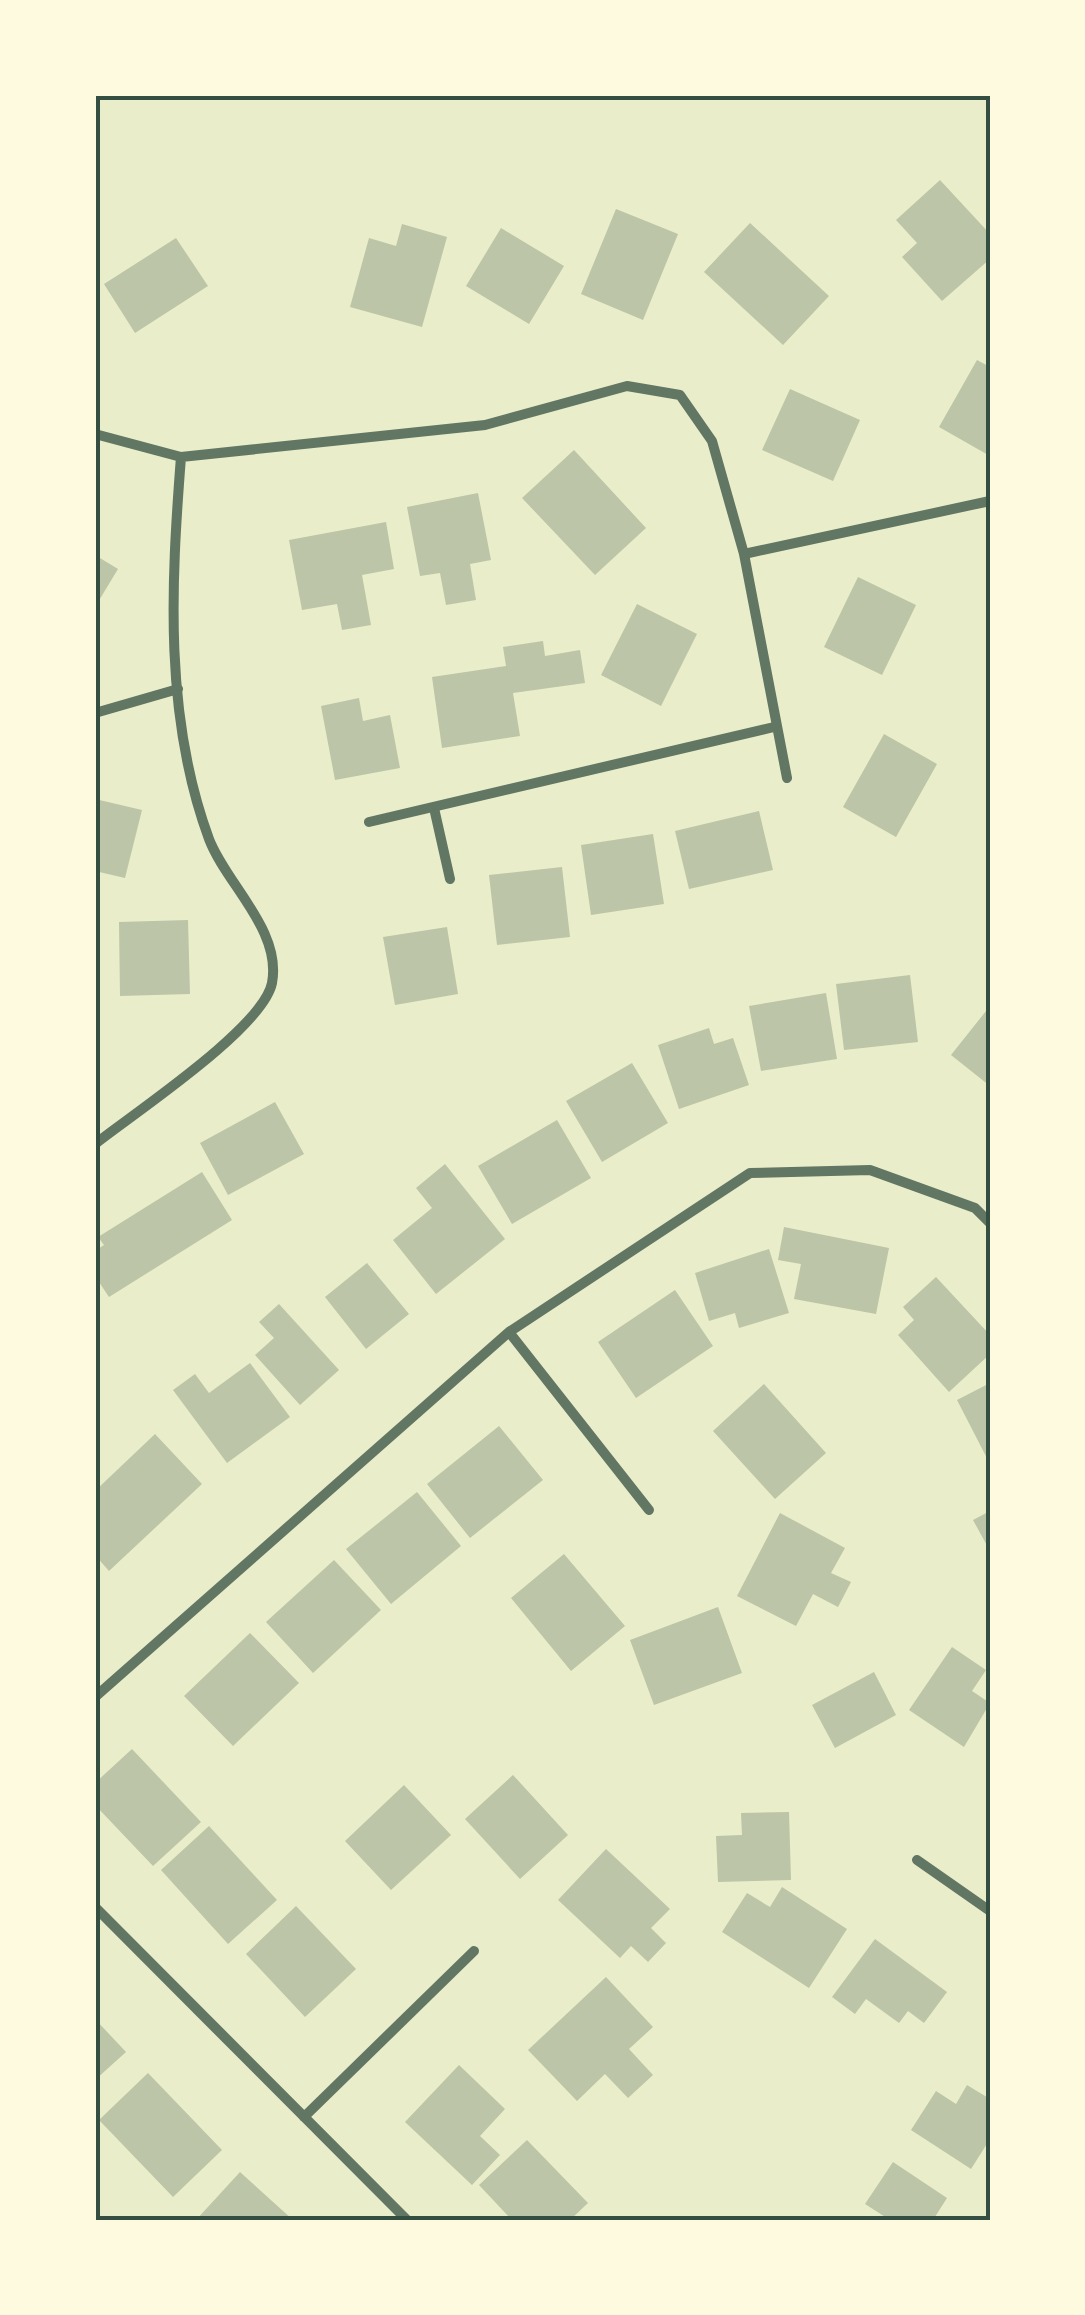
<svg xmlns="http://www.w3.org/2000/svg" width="1085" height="2315" font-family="'Work Sans',sans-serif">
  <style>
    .building { fill: #bcc5a7 }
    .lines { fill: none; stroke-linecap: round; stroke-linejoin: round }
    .minor { stroke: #617663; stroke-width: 10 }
    .neatline { fill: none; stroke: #344e41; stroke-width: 4 }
  </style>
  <rect width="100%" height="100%" fill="#e9edc9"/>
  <path class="building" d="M940 180 990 234V259L942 301 902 257 917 243 896 220Z
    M616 209 678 234 643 320 581 294Z
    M750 223 829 296 783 345 704 272Z
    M402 224 447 237 422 327 350 307 369 238 396 246Z
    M501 228 564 266 529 324 466 286Z
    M176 238 208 286 135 333 104 284Z
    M977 360 990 367V456L939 427Z
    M790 389 860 420 833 481 762 450Z
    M574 450 646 528 595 575 522 498Z
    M478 493 491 560 470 564 476 600 446 605 440 573 420 576 407 507Z
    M386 522 394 569 362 575 371 625 342 630 337 604 302 610 289 540Z
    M95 555 118 569 95 607Z
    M858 577 916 605 882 675 824 647Z
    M637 604 697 634 661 706 601 675Z
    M543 641 545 656 580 650 585 683 513 693 520 736 442 748 432 677 506 666 503 647Z
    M359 698 363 721 390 715 400 768 335 780 321 706Z
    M884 734 937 764 896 837 843 807Z
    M95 799 142 810 125 878 95 871Z
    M759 811 773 870 689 889 675 831Z
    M653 834 664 904 591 915 581 845Z
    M562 867 570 937 497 945 489 875Z
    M188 920 190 994 120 996 119 922Z
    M447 927 458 994 395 1005 383 937Z
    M910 975 918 1042 844 1050 836 984Z
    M826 993 837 1059 761 1071 749 1006Z
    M990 1006V1086L951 1055Z
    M709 1028 714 1044 733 1038 749 1085 679 1109 658 1045Z
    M632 1063 668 1123 602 1162 566 1101Z
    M275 1102 304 1154 228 1195 200 1143Z
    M557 1120 591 1178 512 1224 478 1166Z
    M445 1164 505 1239 436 1294 393 1240 432 1208 416 1188Z
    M202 1172 232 1220 109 1297 95 1276V1251L104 1245 98 1237Z
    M784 1227 889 1248 876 1314 794 1299 801 1264 778 1260Z
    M769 1249 789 1313 739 1328 735 1313 709 1321 695 1273Z
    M367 1263 409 1314 366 1349 325 1297Z
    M936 1277 990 1335V1354L949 1392 898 1335 914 1320 903 1307Z
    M675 1290 713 1346 636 1398 598 1342Z
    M279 1304 339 1370 300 1405 255 1355 274 1338 259 1322Z
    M250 1363 290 1417 227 1463 173 1390 195 1374 209 1393Z
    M990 1383V1464L957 1400Z
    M764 1384 826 1453 775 1499 713 1431Z
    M499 1426 543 1480 470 1538 427 1484Z
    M155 1434 202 1484 109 1571 95 1555V1491Z
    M417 1492 461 1546 391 1604 346 1549Z
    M990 1511V1551L973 1520Z
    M780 1513 845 1548 831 1573 851 1582 838 1607 813 1594 796 1626 737 1596Z
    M564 1554 625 1626 571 1671 511 1598Z
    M334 1560 381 1610 313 1673 266 1622Z
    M718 1607 742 1673 654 1705 630 1640Z
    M250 1633 299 1683 233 1746 184 1696Z
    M952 1647 986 1670 972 1691 990 1703 964 1747 909 1710Z
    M874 1672 896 1715 835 1748 812 1705Z
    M132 1749 201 1822 153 1866 95 1805V1783Z
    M513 1775 568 1835 520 1879 465 1819Z
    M404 1785 451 1835 391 1890 345 1841Z
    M789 1812 791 1880 718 1882 716 1836 742 1835 741 1813Z
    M209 1826 277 1900 228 1944 161 1870Z
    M606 1849 670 1909 651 1928 666 1943 648 1962 631 1946 620 1958 558 1900Z
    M782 1887 847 1929 809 1988 722 1932 747 1893 770 1907Z
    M296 1906 356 1969 305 2017 246 1954Z
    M875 1939 947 1992 924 2023 908 2011 899 2023 866 1999 855 2014 832 1997Z
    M606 1977 653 2027 629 2049 653 2075 628 2098 605 2074 577 2101 528 2050Z
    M95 2019 126 2052 95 2080Z
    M459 2065 505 2109 480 2136 500 2155 472 2185 405 2122Z
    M148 2073 222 2150 173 2197 99 2120Z
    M967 2085 990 2099V2139L971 2169 911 2130 936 2091 956 2104Z
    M527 2140 588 2203 570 2220H512L479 2185Z
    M893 2162 947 2198 933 2220H890L865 2204Z
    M240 2172 293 2220H196Z"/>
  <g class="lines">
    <path class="minor" d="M95 434 181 457 485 425 627 386 680 395 712 441 744 554 787 778
      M744 554 990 501
      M95 713 178 689
      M434 808 450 879
      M369 822 774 727
      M95 1144C134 1113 263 1028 272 983 282 930 226 884 209 839 164 717 171 585 181 457
      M509 1332 649 1510
      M95 1697 509 1332 750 1173 870 1170 975 1208 990 1223
      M917 1860 990 1911
      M95 1907 407 2220
      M304 2117 474 1951"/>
  </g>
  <rect width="1085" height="2315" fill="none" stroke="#fefae0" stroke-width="195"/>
  <rect x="98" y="98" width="890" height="2120" class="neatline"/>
</svg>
